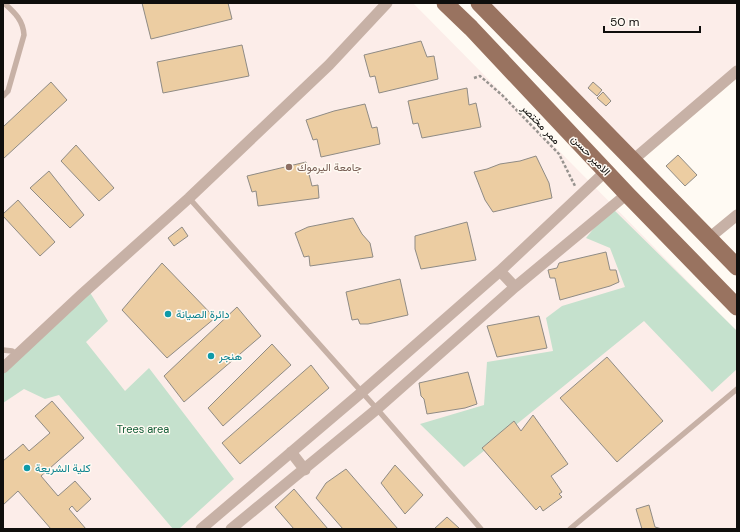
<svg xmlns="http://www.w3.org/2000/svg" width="740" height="532" font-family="'DM Sans',Vazirmatn,sans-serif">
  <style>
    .education { fill: #fcede9 }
    .green { fill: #c5e1cd }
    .building { fill: #eccda2; stroke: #8f8b85 }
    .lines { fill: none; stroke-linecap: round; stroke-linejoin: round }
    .path { stroke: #97938f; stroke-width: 2.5; stroke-dasharray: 3 2; stroke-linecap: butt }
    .service { stroke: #c7b1a6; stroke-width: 5.5 }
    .minor { stroke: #c7b1a6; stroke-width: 11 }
    .primary { stroke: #997360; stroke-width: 17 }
    .education-dot { fill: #8d6e63; stroke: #fffaf3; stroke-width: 1.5 }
    .culture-dot { fill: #0f9aa8; stroke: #fffaf3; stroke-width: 1.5 }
    .labels { text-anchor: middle; stroke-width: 3; stroke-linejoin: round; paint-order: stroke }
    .street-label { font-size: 11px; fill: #0f0e0c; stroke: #fffaf3 }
    .education-label { font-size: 11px; fill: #785e54; stroke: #fffaf3; text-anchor: start }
    .culture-label { font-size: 11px; fill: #0d838f; stroke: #fffaf3; text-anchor: start }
    .park-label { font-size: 11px; fill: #135e37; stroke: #fffaf3 }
  </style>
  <rect width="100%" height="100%" fill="#fffaf3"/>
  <path class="education" d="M3 3H413L737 331V529H3Z
    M478 3H737V71L633 160Z"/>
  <path class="green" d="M611 207 737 331V369L712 392 644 321 464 467 420 424 484 405 487 362 553 351 546 318 562 306 625 287 610 248 586 238Z
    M89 291 108 321 86 342 125 391 149 368 234 479 179 529H173L59 395 45 399 24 389 3 403V374Z"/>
  <path class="building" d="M142 3H228L232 19 151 39Z
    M421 41 427 57 434 56 438 79 379 93 375 76 370 77 364 55Z
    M242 45 249 76 163 93 157 62Z
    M51 82 67 100 3 159V127Z
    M593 82 602 90 597 96 588 88Z
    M467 88 469 105 476 103 481 127 422 138 418 123 413 124 408 101Z
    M603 92 611 101 606 106 597 98Z
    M365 104 372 128 377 127 380 144 321 157 317 139 313 140 306 120 334 111Z
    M76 145 114 188 99 201 61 161Z
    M678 155 697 175 685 186 666 166Z
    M536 156 549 183 552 198 493 212 485 200 474 172 487 169 500 164 520 161Z
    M306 162 312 186 318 185 319 198 258 206 256 191 252 192 247 176Z
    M49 171 84 215 70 228 30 188Z
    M18 200 55 242 40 256 3 216V214Z
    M353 218 362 234 370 243 373 257 310 266 309 256 304 257 295 233 308 227Z
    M467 222 476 260 421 269 415 249V236Z
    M182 227 188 236 174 246 168 238Z
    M606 252 610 270H616L619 282 610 286 560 300 555 278H550L548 270 557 268 559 263Z
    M162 263 215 318 167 358 122 310Z
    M400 279 408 315 368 324H360L358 319 352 320 346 292Z
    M237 307 261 336 184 402 164 376Z
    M539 316 547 348 497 357 487 326Z
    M272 344 291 365 223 426 208 408Z
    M607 357 663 421 617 462 560 398Z
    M311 365 329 388 240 464 222 443Z
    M468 372 477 404 465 408 427 414 424 399 421 396 419 383Z
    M52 401 84 438 41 476 58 496 75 481 91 499 77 512 72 506 69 509 86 529H51L18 491 3 505V461L23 444 29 451 50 433 35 416Z
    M533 415 568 464 551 476 562 492 559 494 562 497 543 511 540 506 536 510 482 448 514 421 521 431Z
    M395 465 423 495 405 514 381 483Z
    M346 469 398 529H343L316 498 326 483Z
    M294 489 328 529H294L275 507Z
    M649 505 655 527 662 529H642L636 509Z
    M447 517 460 529H434Z"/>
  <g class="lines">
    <path class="path" d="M474 78 480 76 502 95 559 154 575 186"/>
    <path class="service" d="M3 96 8 91 24 35C23 20 15 13 4 3
      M189 198 377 409 481 529
      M3 350 12 351 17 355
      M570 529 737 389"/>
    <path class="minor" d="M633 160 737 71
      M709 238 737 215
      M500 271 515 287
      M3 368 81 295 189 198 329 65 387 3
      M291 452 305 470
      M201 529 362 392 500 271 606 171
      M231 529 377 409 515 287 627 194"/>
    <path class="primary" d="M445 3 471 28 627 194 737 307
      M479 3 737 267"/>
  </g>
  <circle class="education-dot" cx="289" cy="167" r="4"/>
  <g class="culture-dot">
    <circle cx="168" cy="314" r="4"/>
    <circle cx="211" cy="356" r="4"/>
    <circle cx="27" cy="468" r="4"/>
  </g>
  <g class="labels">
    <g class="street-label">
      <text transform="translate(541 124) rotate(46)" y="4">ممر مختصر</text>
      <text transform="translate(591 155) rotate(47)" y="4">الامير حسن</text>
    </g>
    <g class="education-label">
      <text x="297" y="171">جامعة اليرموك</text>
    </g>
    <g class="culture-label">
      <text x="176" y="318">دائرة الصيانة</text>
      <text x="219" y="360">هنجر</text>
      <text x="35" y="472">كلية الشريعة</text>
    </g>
    <g class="park-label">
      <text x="143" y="433">Trees area</text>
    </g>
  </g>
  <rect width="740" height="532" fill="none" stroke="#0f0e0c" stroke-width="8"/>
  <path d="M604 26v6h96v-6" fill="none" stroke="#0f0e0c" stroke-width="2"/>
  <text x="610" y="26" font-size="12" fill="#0f0e0c" stroke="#fffaf3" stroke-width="3" paint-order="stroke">50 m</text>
</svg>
